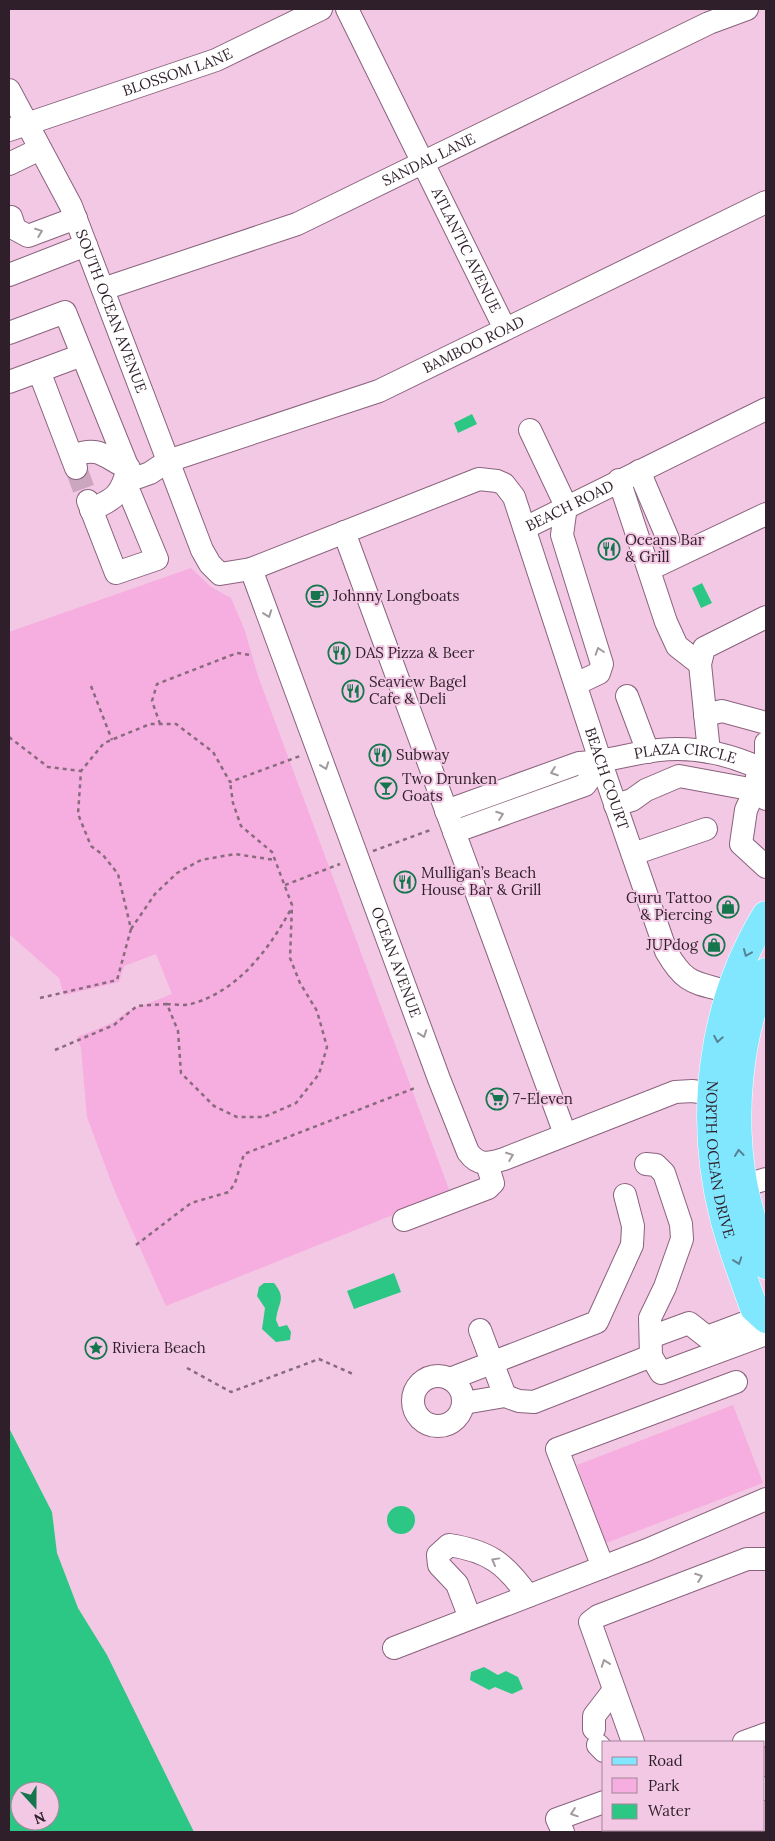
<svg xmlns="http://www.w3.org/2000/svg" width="775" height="1841" font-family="Lora,serif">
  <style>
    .green { fill: #f6addf }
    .water { fill: #2cc785; fill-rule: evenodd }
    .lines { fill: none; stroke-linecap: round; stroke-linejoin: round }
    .minor-tunnel { stroke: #cca6bf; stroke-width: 22; stroke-dasharray: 22 11; stroke-linecap: butt }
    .minor-casing { stroke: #89637d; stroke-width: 24 }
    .major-casing { stroke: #fff; stroke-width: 29 }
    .path { stroke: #886b7e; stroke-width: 2.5; stroke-dasharray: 4 4; stroke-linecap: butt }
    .minor { stroke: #fff; stroke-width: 22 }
    .major { stroke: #80e7ff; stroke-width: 28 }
    .oneway { stroke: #a19a9f }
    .oneway2 { stroke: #588394 }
    .labels { text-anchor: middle; stroke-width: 4; stroke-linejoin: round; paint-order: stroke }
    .street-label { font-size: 15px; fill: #2f1f2a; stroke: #f3c8e4 }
    .poi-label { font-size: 15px; fill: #2f1f2a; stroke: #f3c8e4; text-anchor: start }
  </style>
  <rect width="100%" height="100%" fill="#f3c8e4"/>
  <path class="green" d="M191 568 211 587 231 598 245 631 258 676 450 1192 166 1306 115 1192 87 1117 81 1048 77 1037 112 1023 128 1011 172 994 156 954 124 966 119 982 64 995 59 978 9 934V632Z
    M733 1405 763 1483 606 1543 577 1465Z"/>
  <path class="water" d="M472 414 477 424 458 433 454 423Z
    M702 583 712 603 701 608 692 588Z
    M394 1273 401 1292 354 1309 347 1291Z
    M264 1283H274C287 1299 278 1302 276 1320L279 1327 287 1325 291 1332 290 1340 276 1342 262 1329 265 1308 257 1296 259 1287Z
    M9 1428 52 1512 57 1553 78 1608 107 1655 194 1832H9ZM20 1791H50V1821H20Z
    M387 1520a14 14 0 1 1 28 0a14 14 0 1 1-28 0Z
    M484 1667 498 1675 506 1671 518 1677 523 1689 512 1694 495 1687 489 1690 470 1680 471 1672Z"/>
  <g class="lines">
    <path class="minor-tunnel" d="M76 468 88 501"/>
    <g class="minor-casing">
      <g id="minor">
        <path id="s1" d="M347 9 505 329"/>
        <path id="s2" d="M9 90 71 206 202 550 210 564 220 574 251 569 479 479 497 481 504 484 514 497 601 763 666 951C686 986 695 982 730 992"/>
        <path id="s3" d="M9 130 216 60 321 9"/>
        <path d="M9 164 40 149"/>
        <path d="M11 217 15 229 28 236 76 218"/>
        <path d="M9 275 86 245"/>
        <path id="s4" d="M103 289 297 224 709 23 747 9"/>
        <path d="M9 333 65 312 128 468C121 495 116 498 91 510"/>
        <path d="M39 371 82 355"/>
        <path d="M9 382 39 371 76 468"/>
        <path d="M530 430 566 506 562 535 602 664 599 673 576 684"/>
        <path d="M72 456C103 444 105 460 129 468"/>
        <path d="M639 471 668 539"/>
        <path id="s5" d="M126 478 139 477 150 473 168 461 379 391 766 202"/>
        <path d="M619 480 666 622 677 646 700 664"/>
        <path d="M88 501 116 573 157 559 125 482"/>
        <path id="s6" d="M525 528 766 409"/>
        <path d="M344 532 565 1134"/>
        <path id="s7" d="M251 569 439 1079 468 1152C478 1166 488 1164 504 1159L675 1092 692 1091 729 1096"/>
        <path d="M650 569 766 514"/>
        <path d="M627 696 648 752"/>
        <path d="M705 715 722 711 766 723"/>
        <path d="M709 752 700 664 704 648 766 617"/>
        <path d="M766 754V743"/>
        <path d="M757 777 755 790 746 810 741 844 766 867"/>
        <path d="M615 805 632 800 646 790 679 776 755 790 766 799"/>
        <path id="s8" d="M446 811 579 763C607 762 632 753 659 750 696 746 733 755 766 771"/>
        <path d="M454 832 585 785 601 763"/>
        <path d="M633 854 706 829"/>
        <path d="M646 1164 656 1165 664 1173 681 1224 682 1239 665 1287 650 1318 651 1356 661 1373 766 1334"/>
        <path d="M743 1186 766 1179"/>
        <path d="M404 1220 488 1188 493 1183 487 1164"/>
        <path d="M480 1330 505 1396"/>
        <path d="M651 1337 689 1323 707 1337 763 1316"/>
        <circle cx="438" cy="1401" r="25"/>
        <path d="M450 1379 597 1322 632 1245 633 1226 625 1195"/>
        <path d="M464 1403 505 1396 519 1401 534 1402 651 1356"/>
        <path d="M603 1567 557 1449 736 1382"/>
        <path d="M470 1618 457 1584 439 1565 438 1555 449 1545C489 1551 506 1564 528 1596"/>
        <path d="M394 1648 647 1550 766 1499"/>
        <path d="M594 1729V1716L614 1690"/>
        <path d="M633 1742 590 1622 598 1616 747 1559H766"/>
        <path d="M744 1742 766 1734"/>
        <path d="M598 1745 604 1751"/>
        <path d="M764 1789 766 1788"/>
        <path d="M563 1832 557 1819 604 1802"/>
        <path d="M655 1832 662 1830"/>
      </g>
    </g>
    <g class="major-casing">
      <g id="major">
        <path id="s9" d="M766 915C711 1005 698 1117 724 1218 732 1249 744 1279 754 1308L766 1319"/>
        <path d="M766 972C738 1036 731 1115 743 1183 748 1211 758 1238 766 1265"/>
      </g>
    </g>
    <path class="path" d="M91 686 112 740
      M160 724 152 701 157 684 237 653 251 655
      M9 737 48 767 81 771
      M373 851 433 829
      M285 885 340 864
      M131 929 155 894 177 873 201 860 235 854 275 860
      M40 998 117 980 131 929 118 874 103 855 91 846 78 814 81 771 104 743 150 724H176L213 752 230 782 300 756
      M167 1004C174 1004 184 1006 191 1004 239 991 270 948 292 907
      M55 1050 114 1025 137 1006 167 1004 178 1031 181 1073 214 1106 237 1117H264L296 1103 319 1074 327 1047 317 1011 300 983 290 958 292 905 272 852 241 826 233 803 230 782
      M136 1245 191 1203 229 1192 235 1183 244 1154 415 1088
      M187 1368 231 1392 319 1359 353 1374"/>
    <use href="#minor" class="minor"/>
    <use href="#major" class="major"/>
  </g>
  <defs><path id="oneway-chevron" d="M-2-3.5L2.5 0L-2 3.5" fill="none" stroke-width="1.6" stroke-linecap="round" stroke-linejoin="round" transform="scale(1.25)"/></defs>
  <g class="oneway">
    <use href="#oneway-chevron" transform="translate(39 232) rotate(-21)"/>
    <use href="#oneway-chevron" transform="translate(268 614) rotate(70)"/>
    <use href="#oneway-chevron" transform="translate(599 651) rotate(-108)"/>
    <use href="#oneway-chevron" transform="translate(325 766) rotate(70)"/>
    <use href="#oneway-chevron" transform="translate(554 772) rotate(160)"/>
    <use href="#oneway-chevron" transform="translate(500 815) rotate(-20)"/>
    <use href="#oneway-chevron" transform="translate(423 1034) rotate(70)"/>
    <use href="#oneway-chevron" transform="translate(510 1156) rotate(-21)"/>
    <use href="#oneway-chevron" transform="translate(495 1561) rotate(-151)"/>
    <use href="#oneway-chevron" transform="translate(699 1577) rotate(-21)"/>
    <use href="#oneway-chevron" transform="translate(605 1663) rotate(-110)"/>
    <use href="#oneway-chevron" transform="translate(574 1813) rotate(161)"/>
  </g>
  <g class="oneway2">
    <use href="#oneway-chevron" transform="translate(747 953) rotate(113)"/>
    <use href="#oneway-chevron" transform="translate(718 1039) rotate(100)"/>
    <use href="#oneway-chevron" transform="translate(739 1153) rotate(-96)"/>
    <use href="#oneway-chevron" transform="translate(738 1261) rotate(71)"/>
  </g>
  <defs>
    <g id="restaurant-ring" transform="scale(1.125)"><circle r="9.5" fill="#f3c8e4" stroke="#15764d" stroke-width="1.5"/><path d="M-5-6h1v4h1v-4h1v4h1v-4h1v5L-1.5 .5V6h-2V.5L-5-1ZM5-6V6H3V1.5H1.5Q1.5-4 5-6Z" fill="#15764d"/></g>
    <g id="cafe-ring" transform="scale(1.125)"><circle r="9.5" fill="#f3c8e4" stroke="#15764d" stroke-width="1.5"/><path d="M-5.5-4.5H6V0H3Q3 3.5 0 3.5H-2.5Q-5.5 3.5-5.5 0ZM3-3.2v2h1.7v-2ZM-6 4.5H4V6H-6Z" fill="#15764d"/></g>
    <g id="bar-ring" transform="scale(1.125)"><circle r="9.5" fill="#f3c8e4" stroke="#15764d" stroke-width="1.5"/><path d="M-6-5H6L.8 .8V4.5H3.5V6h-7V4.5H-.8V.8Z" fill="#15764d"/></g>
    <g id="shop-ring" transform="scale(1.125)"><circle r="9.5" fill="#f3c8e4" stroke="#15764d" stroke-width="1.5"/><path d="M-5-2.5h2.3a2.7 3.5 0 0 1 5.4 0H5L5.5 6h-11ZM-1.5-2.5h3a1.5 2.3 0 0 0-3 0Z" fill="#15764d"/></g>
    <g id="supermarket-ring" transform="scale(1.125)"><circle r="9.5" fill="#f3c8e4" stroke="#15764d" stroke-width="1.5"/><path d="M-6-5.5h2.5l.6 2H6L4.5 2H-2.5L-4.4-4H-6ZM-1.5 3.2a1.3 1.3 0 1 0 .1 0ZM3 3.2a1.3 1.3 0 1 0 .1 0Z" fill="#15764d"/></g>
    <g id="sight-ring" transform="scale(1.125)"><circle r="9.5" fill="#f3c8e4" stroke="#15764d" stroke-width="1.5"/><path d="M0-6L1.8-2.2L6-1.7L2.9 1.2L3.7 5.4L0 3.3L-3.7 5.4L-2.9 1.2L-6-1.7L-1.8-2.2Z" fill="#15764d"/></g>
  </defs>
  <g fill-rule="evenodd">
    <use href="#restaurant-ring" x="609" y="549"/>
    <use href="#cafe-ring" x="317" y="596"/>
    <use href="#restaurant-ring" x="339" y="653"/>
    <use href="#restaurant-ring" x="353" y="691"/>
    <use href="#restaurant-ring" x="380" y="755"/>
    <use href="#bar-ring" x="386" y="788"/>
    <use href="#restaurant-ring" x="405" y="882"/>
    <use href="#shop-ring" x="728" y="907"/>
    <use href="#shop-ring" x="714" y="945"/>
    <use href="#supermarket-ring" x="497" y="1099"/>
    <use href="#sight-ring" x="96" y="1348"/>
  </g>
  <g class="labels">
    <g class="street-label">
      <text dy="5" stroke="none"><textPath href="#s3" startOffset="178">BLOSSOM LANE</textPath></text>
      <text dy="5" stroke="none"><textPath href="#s4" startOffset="351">SANDAL LANE</textPath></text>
      <text dy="5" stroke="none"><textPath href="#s1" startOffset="269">ATLANTIC AVENUE</textPath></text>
      <text dy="5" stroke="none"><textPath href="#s2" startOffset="244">SOUTH OCEAN AVENUE</textPath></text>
      <text dy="5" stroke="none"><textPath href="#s5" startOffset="374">BAMBOO ROAD</textPath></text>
      <text dy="5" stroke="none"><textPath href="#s6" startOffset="50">BEACH ROAD</textPath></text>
      <text dy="5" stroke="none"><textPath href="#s8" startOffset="249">PLAZA CIRCLE</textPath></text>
      <text dy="5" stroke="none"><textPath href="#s2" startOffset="1145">BEACH COURT</textPath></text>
      <text dy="5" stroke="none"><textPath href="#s7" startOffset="419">OCEAN AVENUE</textPath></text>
      <text dy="5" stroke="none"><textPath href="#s9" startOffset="255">NORTH OCEAN DRIVE</textPath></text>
    </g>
    <g class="poi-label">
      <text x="625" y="545">Oceans Bar<tspan x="625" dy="17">&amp; Grill</tspan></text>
      <text x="333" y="601">Johnny Longboats</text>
      <text x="355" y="658">DAS Pizza &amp; Beer</text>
      <text x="369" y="687">Seaview Bagel<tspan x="369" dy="17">Cafe &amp; Deli</tspan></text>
      <text x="396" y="760">Subway</text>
      <text x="402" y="784">Two Drunken<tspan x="402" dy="17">Goats</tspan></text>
      <text x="421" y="878">Mulligan’s Beach<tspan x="421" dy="17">House Bar &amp; Grill</tspan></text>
      <text x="712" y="903" text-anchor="end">Guru Tattoo<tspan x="712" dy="17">&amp; Piercing</tspan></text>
      <text x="698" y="950" text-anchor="end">JUPdog</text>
      <text x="513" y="1104">7-Eleven</text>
      <text x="112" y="1353">Riviera Beach</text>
    </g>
  </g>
  <rect width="775" height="1841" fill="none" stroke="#2f1f2a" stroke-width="20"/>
  <rect x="602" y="1741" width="162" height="90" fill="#f3c8e4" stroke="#a5849a"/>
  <rect x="612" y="1757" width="25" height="8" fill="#80e7ff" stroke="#a5849a"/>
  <text x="648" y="1766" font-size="15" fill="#2f1f2a">Road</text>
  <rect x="612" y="1778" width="25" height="15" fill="#f6addf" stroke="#a5849a"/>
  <text x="648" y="1791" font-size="15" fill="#2f1f2a">Park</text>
  <rect x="612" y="1804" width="25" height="15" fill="#2cc785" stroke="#a5849a"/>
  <text x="648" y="1816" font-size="15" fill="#2f1f2a">Water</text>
  <g transform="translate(35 1806) rotate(159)"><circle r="24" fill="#f3c8e4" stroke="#a5849a"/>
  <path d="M0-4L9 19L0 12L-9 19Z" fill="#15764d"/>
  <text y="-8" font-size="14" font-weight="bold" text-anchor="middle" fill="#2f1f2a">N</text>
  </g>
</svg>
